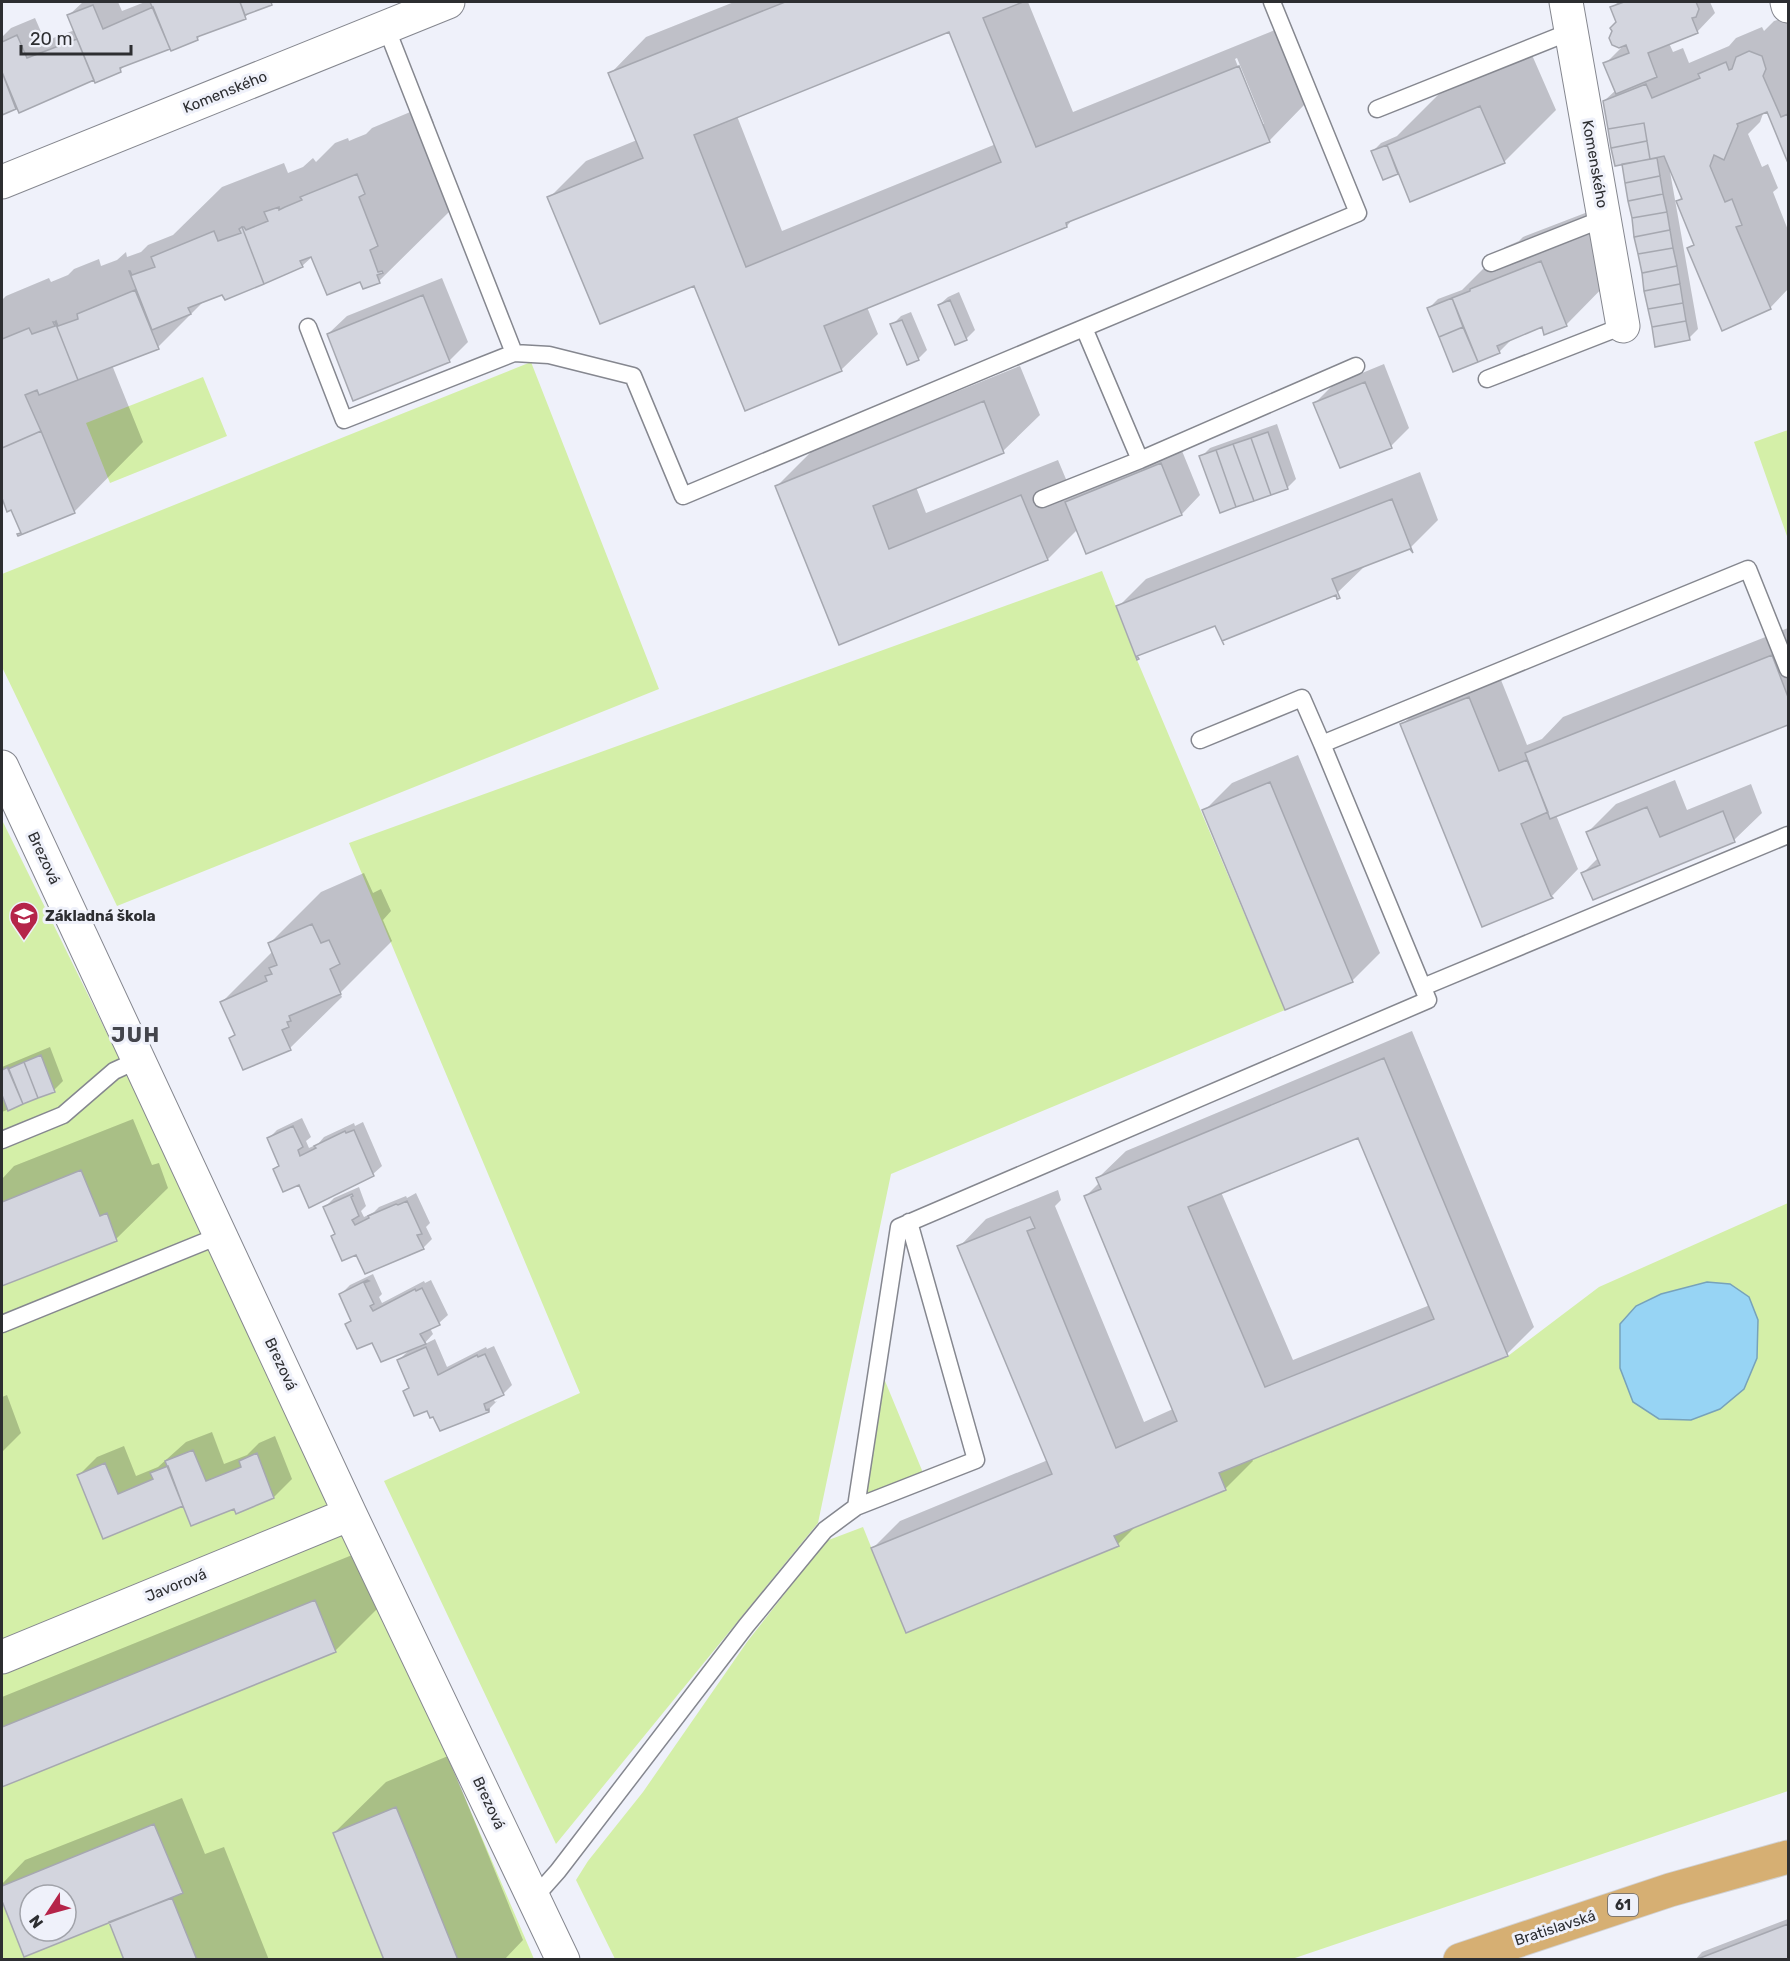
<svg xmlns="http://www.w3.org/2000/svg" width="1790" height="1961" font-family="Rubik,sans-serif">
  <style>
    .green { fill: #d4efa8; fill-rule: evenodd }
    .water { fill: #97d4f4; stroke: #77a2ba; stroke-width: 1.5 }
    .shadow { fill: #0003; fill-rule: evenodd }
    .building { fill: #d3d5de; stroke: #a6a8b0; stroke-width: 1.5; fill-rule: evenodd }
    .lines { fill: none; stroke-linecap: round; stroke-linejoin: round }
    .service-casing { stroke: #85878f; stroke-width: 19 }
    .minor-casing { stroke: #85878f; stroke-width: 35 }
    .primary-casing { stroke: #d1d1d2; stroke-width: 35 }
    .service { stroke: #fff; stroke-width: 16 }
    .minor { stroke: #fff; stroke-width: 33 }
    .primary { stroke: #d6af73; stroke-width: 33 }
    .labels { text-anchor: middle; stroke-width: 6; stroke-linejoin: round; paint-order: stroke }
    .shield { fill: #eff1fa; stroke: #67686d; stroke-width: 1.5 }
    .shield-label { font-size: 14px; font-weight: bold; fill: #2d2e31 }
    .street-label { font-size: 15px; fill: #2d2e31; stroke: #eff1fa }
    .poi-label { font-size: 15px; font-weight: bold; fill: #2d2e31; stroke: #eff1fa; text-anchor: start }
    .district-label { font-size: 21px; font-weight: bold; letter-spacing: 1.5px; fill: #44454c; stroke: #eff1fa }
  </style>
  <rect width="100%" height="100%" fill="#eff1fa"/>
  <path class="green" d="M531 362 659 689 117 906 2 667V574Z
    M203 377 227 436 110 483 86 423Z
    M1788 430V539L1754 442Z
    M1102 571 1137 660 1285 1010 891 1174 818 1523 556 1844 384 1481 580 1393 349 843Z
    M2 820 340 1507 534 1959H2ZM30 1895H66V1931H30Z
    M1788 1203V1791L1292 1959H615L576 1880 588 1861 643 1792 747 1642 826 1541 863 1527 906 1633 1118 1546 1114 1536 1226 1490 1219 1473 1508 1356 1599 1287Z
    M878 1364 926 1480 856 1507Z"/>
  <path class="water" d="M1707 1282 1730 1284 1749 1297 1758 1320 1757 1358 1744 1389 1720 1409 1691 1420 1659 1419 1633 1402 1620 1368V1324L1636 1306 1661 1294Z"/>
  <path class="shadow" d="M83 2H118L122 11 145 2H273L252 11 245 17 203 33 197 39 127 64 120 70 2 113V37L11 28 35 18 45 41 75 30 69 15Z
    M734 2H1028L1073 112 1275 30 1305 104 1269 141 1073 219 1067 226 867 307 878 334 841 370 549 198 586 161 637 140 610 74 646 37ZM950 30 996 144 782 231 737 116ZM1237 58 1264 124H1261L1235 59Z
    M1618 2H1710L1715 13 1697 32 1669 43 1673 52 1683 48 1689 63 1729 46 1736 38 1762 27 1764 31 1774 21 1788 17V159L1768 110 1764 111 1760 122 1748 134 1762 167 1768 164 1778 188 1773 192 1788 230V289L1770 308 1688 249 1695 243 1677 201 1683 196 1669 166 1698 329 1689 338 1623 163 1604 101 1616 90 1605 64 1621 48 1613 44 1618 22 1612 8Z
    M1532 55 1556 110 1504 162 1397 173 1372 152 1381 143 1397 136 1440 93Z
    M427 105 434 123 429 128 449 212 379 281 361 280 313 256 302 266 206 299 158 347 112 365 143 442 74 512 12 509 8 510 2 494V300L6 296 49 278 51 282 68 275 74 269 99 259 101 266 117 260 126 252 127 257 141 252 148 245 173 235 222 187 284 163 288 173 303 167 313 158 316 162 335 143 348 138 349 141 356 138 366 134 372 128Z
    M1593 210 1618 272 1567 324 1545 333 1542 325 1513 338 1499 352 1454 370 1429 308 1438 299 1462 290 1505 247 1519 241 1523 237Z
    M442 278 468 342 449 361 328 334 347 316Z
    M959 292 975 330 966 339 939 305 948 297Z
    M911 312 927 350 918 359 892 325 901 316Z
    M1384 364 1409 428 1391 446 1315 403 1333 385Z
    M1020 366 1040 415 1003 451 916 487 926 513 1058 460 1073 496 1085 484 1180 446 1200 495 1182 514 1087 552 1078 529 1048 559 840 643 777 486 813 450Z
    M1277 424 1296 479 1287 488 1201 457 1210 448Z
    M1420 472 1438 520 1411 547 1365 566 1337 593 1118 607 1146 579Z
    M1788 628V723L1556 815 1578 869 1551 897 1402 725 1430 697 1497 670 1527 745 1542 739 1563 717Z
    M1298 755 1380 953 1352 981 1204 811 1232 783Z
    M1675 780 1687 810 1751 784 1762 813 1734 840 1594 898 1583 873 1598 858 1588 832 1616 804Z
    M364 873 373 893 381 889 391 911 383 920 392 941 340 993 342 997 290 1048 231 1038 235 1033 222 1002 273 951 269 944 321 892Z
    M1412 1031 1534 1327 1507 1354 1251 1458 1253 1461 1225 1489 1137 1525 1118 1544 873 1548 900 1521 1048 1460 959 1247 986 1219 1058 1190 1061 1200 1055 1206 1144 1422 1173 1409 1085 1197 1100 1182 1098 1178 1126 1151ZM1358 1136 1430 1305 1293 1360 1221 1192Z
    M50 1047 63 1081 54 1090 2 1112V1067Z
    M302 1118 311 1137 306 1141 309 1148 318 1144 324 1137 354 1123 355 1126 363 1122 382 1166 373 1174 275 1169 280 1164 268 1139 277 1130Z
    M133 1119 152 1165 159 1163 168 1188 116 1239 2 1284V1179L14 1166Z
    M359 1187 366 1206 361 1211 364 1217 374 1212 379 1207 406 1196 407 1198 416 1193 430 1223 426 1227 432 1239 423 1248 357 1253 332 1236 336 1232 325 1207 334 1198Z
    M373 1274 382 1294 379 1297 382 1303 424 1281 425 1283 431 1280 448 1315 439 1323 430 1328 433 1334 423 1345 435 1339 447 1367 486 1347 487 1349 494 1346 512 1385 503 1394 493 1398 495 1402 497 1401 488 1410 434 1415 404 1391 410 1386 399 1360 411 1348 373 1341 347 1324 351 1320 341 1294 350 1285Z
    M7 1395 21 1433 2 1452V1397Z
    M212 1432 224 1464 247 1455 259 1443 275 1436 292 1479 274 1497 235 1507 184 1504 104 1537 79 1475 97 1457 124 1446 136 1476 158 1467 186 1442Z
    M367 1549 387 1599 335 1651 2 1785V1697Z
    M448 1756 523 1940 504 1960H385L334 1833 386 1782Z
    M182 1798 205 1854 224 1847 269 1960H125L110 1921 24 1955 2 1897V1884L25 1860ZM30 1895H66V1931H30Z
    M1788 1919V1960H1695L1702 1952Z"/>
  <path class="building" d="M150 2H240L246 19 197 37 198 40 171 51Z
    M240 2H271L272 5 245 15Z
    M785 2H1023L983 18 1036 147 1239 66 1270 142 1066 223 1067 227 824 326 842 371 745 411 694 286 600 324 547 197 643 158 608 73ZM949 32 1001 162 746 267 694 135Z
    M1624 2H1696L1699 9 1696 17 1692 18 1698 33 1648 53 1657 77 1616 94 1603 63 1629 53 1626 45 1619 48 1612 45 1609 38 1612 31 1610 28 1616 22 1610 7Z
    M93 5 103 29 153 7 170 49 120 68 121 72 95 83 67 15Z
    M17 35 27 58 77 39 94 80 19 113 2 72V42Z
    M1749 51 1762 56 1766 69 1763 76 1781 117 1788 114V163L1767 112 1737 124 1738 126 1724 160 1714 155 1710 166 1725 202 1732 199 1742 225 1736 227 1771 309 1722 331 1687 248 1694 245 1676 201 1682 199 1664 156 1650 159 1644 123 1608 129 1603 101 1646 84 1652 98 1700 78 1698 74 1726 62 1729 70 1732 69 1736 57Z
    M2 72 16 109 2 115Z
    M1480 106 1505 163 1410 202 1387 145Z
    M1644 123 1647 141 1611 148 1608 129Z
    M1647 141 1650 159 1615 166 1611 148Z
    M1387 145 1398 174 1383 180 1371 151Z
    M1657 158 1660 176 1625 183 1622 164Z
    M357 174 365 194 359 197 378 246 370 250 378 272 382 271 383 273 377 275 380 283 363 289 360 282 327 295 311 257 300 261 303 267 264 284 242 227H244L246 230 268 221 264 212 279 207V210L285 207 302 200 300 197Z
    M1660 176 1663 194 1628 201 1625 183Z
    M1663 194 1667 212 1632 218 1628 201Z
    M1667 212 1670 230 1634 237 1632 218Z
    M242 227 264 284 225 300 222 295 188 308 191 314 152 330 129 271H130L132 275 155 267 151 257 214 231 218 241 241 233 239 229Z
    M1670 230 1673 248 1638 254 1634 237Z
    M1673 248 1677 266 1642 273 1638 254Z
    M1541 261 1567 326 1544 335 1542 327 1497 346 1500 353 1478 362 1452 298 1470 291V289Z
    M1677 266 1680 284 1644 291 1642 273Z
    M1680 284 1683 303 1648 309 1644 291Z
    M135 290 159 349 78 380 55 322 56 321 58 326 78 319 77 314Z
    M423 295 450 362 353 401 327 334Z
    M1452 298 1463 327 1439 337 1427 308Z
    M950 300 967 340 955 345 938 305Z
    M1683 303 1686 321 1652 327 1648 309Z
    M902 320 919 360 907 365 890 324Z
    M1686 321 1690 340 1655 347 1652 327Z
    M53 322H55L78 380 39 395 37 390 25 395 41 431 2 448V339L29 328 32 334 55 326Z
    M1463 327 1478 362 1453 372 1439 337Z
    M1365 382 1392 448 1340 468 1313 403Z
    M984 401 1004 453 873 506 889 549 1021 495 1048 560 839 645 775 486Z
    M41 431 75 513 18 536 17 534 21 533 11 510 7 512 2 498V448Z
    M1268 432 1288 489 1271 495 1251 438Z
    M1251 438 1271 495 1254 501 1233 444Z
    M1233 444 1254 501 1236 507 1216 450Z
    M1216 450 1236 507 1220 513 1199 456Z
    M1161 463 1182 515 1086 554 1065 502Z
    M1392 499 1413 553 1410 549 1332 579 1340 598 1337 599 1336 595 1222 641 1224 645 1215 626 1137 656 1139 659 1137 660 1116 606Z
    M1772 655 1788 697V725L1550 819 1525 753Z
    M1469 697 1499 771 1527 760 1548 812 1521 824 1551 896 1553 898 1482 927 1400 724Z
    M1270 782 1353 982 1285 1010 1202 810Z
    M1647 807 1660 837 1723 811 1735 842 1593 900 1581 873 1600 865 1586 832Z
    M312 924 321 943 329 940 340 964 330 969 341 994 289 1016 291 1021 287 1022 289 1027 282 1030 291 1050 243 1070 229 1038 235 1035 220 1002 267 981 265 976 272 974 269 968 277 965 268 943Z
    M41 1055 55 1092 38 1098 24 1062Z
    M1384 1058 1508 1356 1219 1473 1226 1490 1114 1536 1119 1546 906 1633 871 1548 1052 1474 957 1246 1030 1217 1035 1228 1027 1231 1116 1448 1177 1421 1084 1196 1101 1189 1096 1178ZM1358 1138 1434 1319 1265 1387 1188 1207Z
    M24 1062 38 1098 23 1104 8 1069Z
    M8 1067 23 1104 8 1111 2 1095V1070Z
    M293 1126 303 1147 298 1150 300 1156 316 1148 314 1146 345 1131 346 1133 354 1130 374 1176 309 1208 299 1185 283 1192 273 1169 279 1166 267 1138Z
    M81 1170 100 1216 107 1213 117 1241 2 1286V1202Z
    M352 1194 353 1196 351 1197 359 1216 352 1220 355 1225 369 1218 368 1216 396 1204 398 1205 407 1201 422 1234 417 1235 424 1249 365 1274 356 1255 342 1261 331 1236 335 1234 323 1207Z
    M367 1280 369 1281 364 1283 374 1304 370 1306 373 1311 415 1289 416 1291 422 1288 440 1325 420 1334 426 1344 381 1362 372 1343 357 1349 345 1324 351 1321 339 1294Z
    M426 1347 438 1375 477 1355 478 1357 485 1354 504 1395 484 1404 486 1410 489 1409V1412L440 1431 433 1417 430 1418 427 1411 414 1416 403 1391 409 1388 397 1360Z
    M193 1450 206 1481 241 1467 239 1461 257 1453 274 1498 236 1514 234 1509 191 1526 165 1461Z
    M105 1463 118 1494 153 1479 150 1473 168 1466 183 1506 103 1539 77 1475Z
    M315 1600 336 1652 2 1787V1727Z
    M396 1807 415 1853 458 1960H384L333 1833Z
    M154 1824 183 1893 24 1957 2 1901V1886ZM30 1895H66V1931H30Z
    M172 1898 197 1960H124L109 1922Z
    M1788 1924V1960H1695Z"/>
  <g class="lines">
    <g class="service-casing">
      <path id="service" d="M1377 109 1572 31
        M1491 263 1605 218
        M308 327 344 420 514 353 386 27
        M514 353 549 355 633 376 683 496 1358 213 1272 2
        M1487 379 1623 326
        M1140 460 1356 366
        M1042 499 1140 460 1084 328
        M1200 740 1302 698 1322 744 1748 569 1788 669
        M1423 987 1788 835
        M2 1140 63 1115 114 1071 138 1060
        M2 1324 221 1235
        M856 1507 976 1460 909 1222
        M534 1898 558 1871 746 1626 815 1542 825 1530 856 1507 899 1227 1428 1000 1322 744"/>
    </g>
    <g class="minor-casing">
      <path id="minor" d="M1566 2 1623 326
        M1787 2 1788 6
        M2 182 448 2
        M2 767 350 1514 563 1960
        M2 1657 350 1514"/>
    </g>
    <g class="primary-casing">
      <path id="primary" d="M1460 1960 1670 1890 1788 1857"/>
    </g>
    <use href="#service" class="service"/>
    <use href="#minor" class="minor"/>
    <use href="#primary" class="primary"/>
  </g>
  <defs>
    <g id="school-pin" transform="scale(1.5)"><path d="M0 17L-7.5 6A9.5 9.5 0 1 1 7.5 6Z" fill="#b52449" stroke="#eff1fa"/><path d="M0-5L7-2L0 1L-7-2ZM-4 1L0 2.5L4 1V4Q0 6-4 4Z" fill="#fff"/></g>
  </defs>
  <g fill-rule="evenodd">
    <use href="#school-pin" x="24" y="916"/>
  </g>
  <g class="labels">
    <rect class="shield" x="1608" y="1894" width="30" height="22" rx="4.5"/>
    <g class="shield-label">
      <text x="1623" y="1910">61</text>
    </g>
    <g class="street-label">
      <text transform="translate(225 92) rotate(-22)" y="5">Komenského</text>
      <text transform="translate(1595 164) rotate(80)" y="5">Komenského</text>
      <text transform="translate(44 858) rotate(65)" y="5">Brezová</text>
      <text transform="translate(281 1364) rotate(65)" y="5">Brezová</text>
      <text transform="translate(176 1585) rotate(-22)" y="5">Javorová</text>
      <text transform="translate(489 1803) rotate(65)" y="5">Brezová</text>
      <text transform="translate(1555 1928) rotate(-18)" y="5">Bratislavská</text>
    </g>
    <g class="poi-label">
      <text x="45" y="921">Základná škola</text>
    </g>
    <g class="district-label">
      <text x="136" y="1042">JUH</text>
    </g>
  </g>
  <rect width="1790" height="1961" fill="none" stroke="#2d2e31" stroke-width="6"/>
  <g transform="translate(48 1913) rotate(234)"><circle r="28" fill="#eff1fa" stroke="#a1a3aa" stroke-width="1.5"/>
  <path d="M0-4.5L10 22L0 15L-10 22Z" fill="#b52449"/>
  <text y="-9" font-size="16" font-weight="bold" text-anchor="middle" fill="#2d2e31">N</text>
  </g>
  <path d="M21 45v9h110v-9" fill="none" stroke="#2d2e31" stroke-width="3"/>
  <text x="30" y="45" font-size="18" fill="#2d2e31" stroke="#eff1fa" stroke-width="4.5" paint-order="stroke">20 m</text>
</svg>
